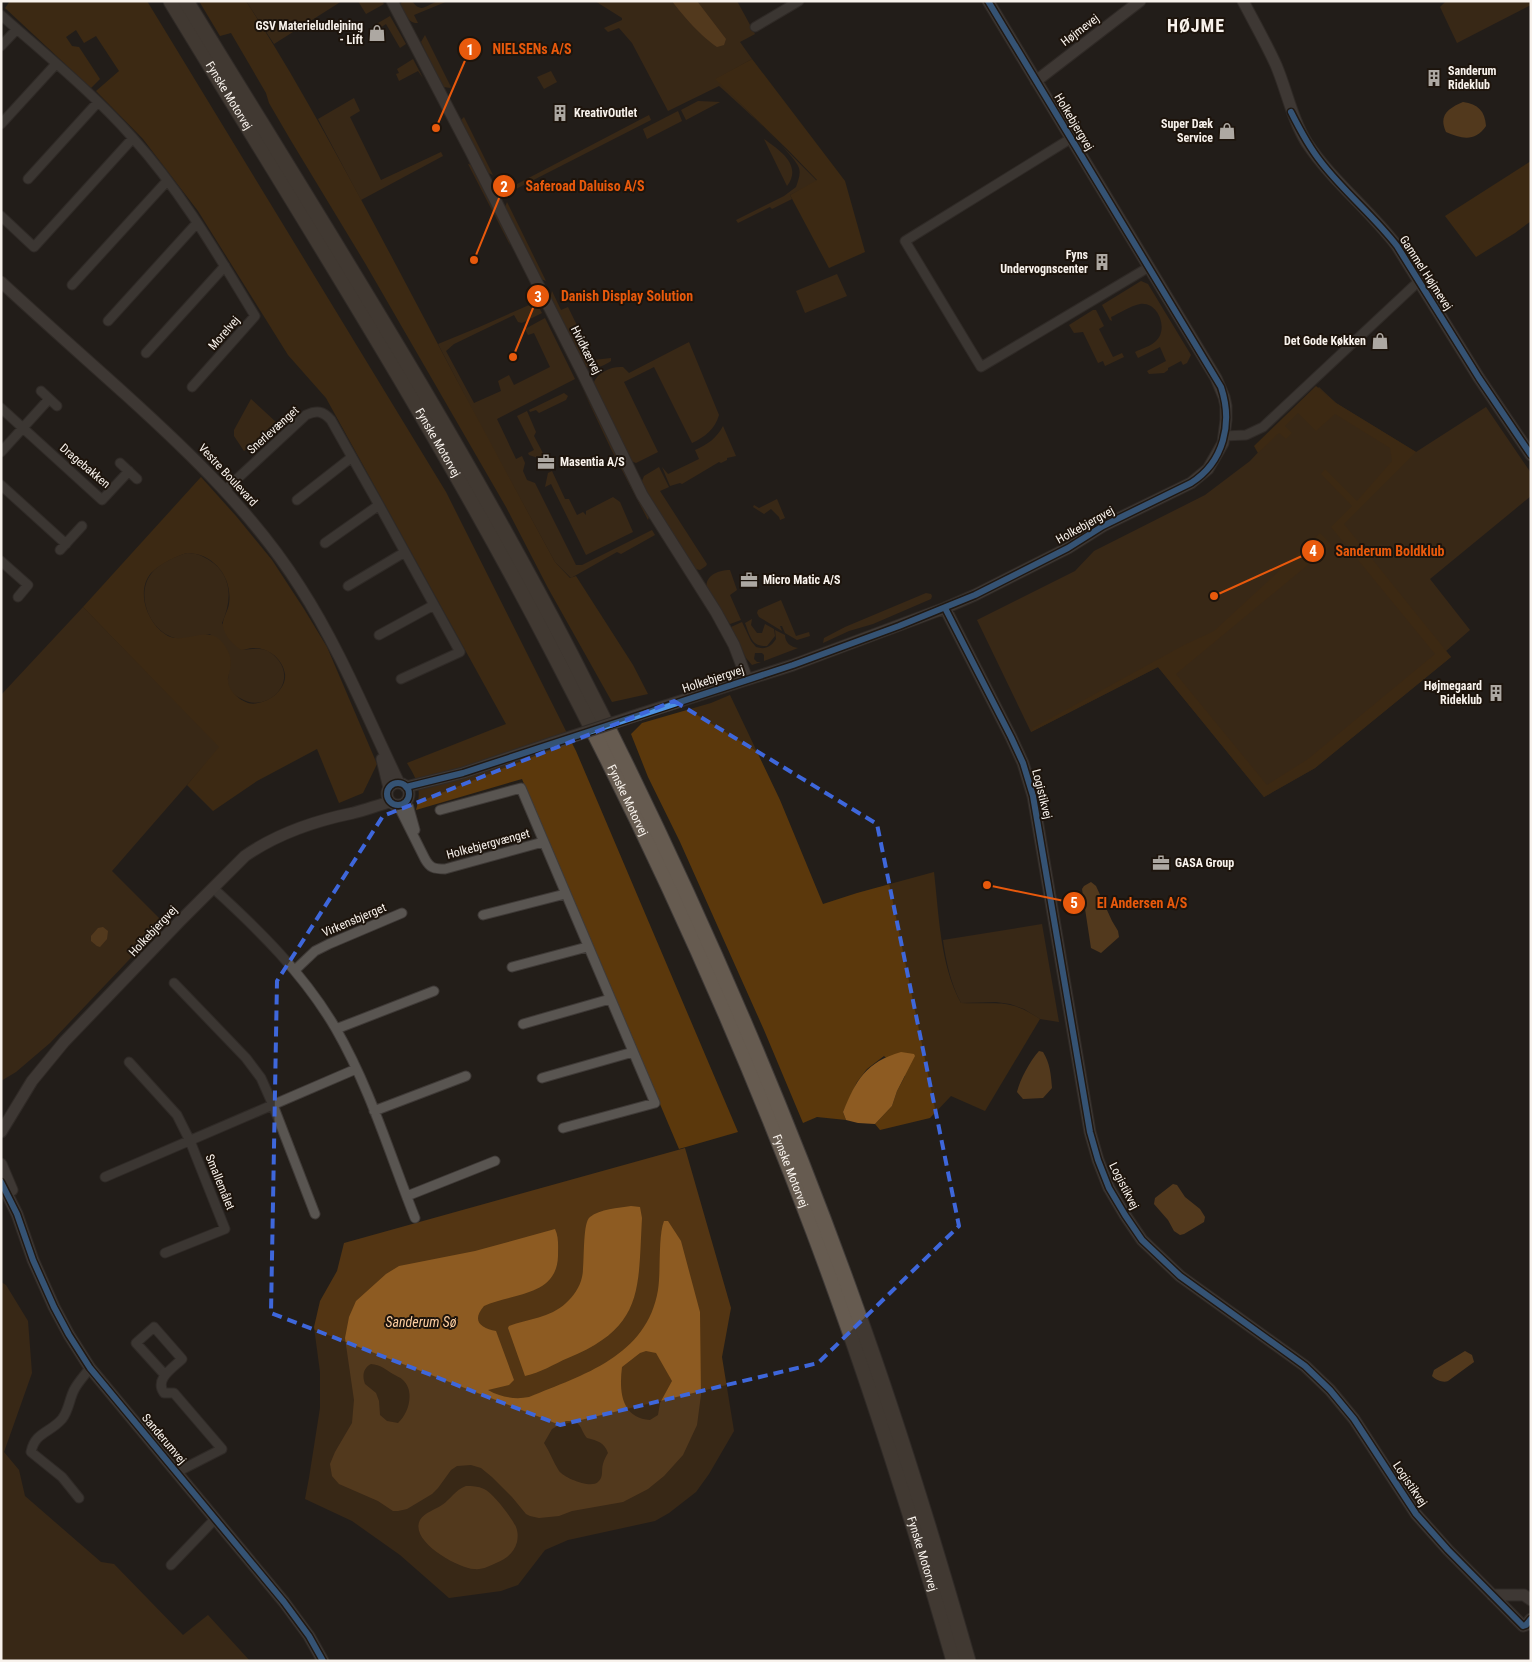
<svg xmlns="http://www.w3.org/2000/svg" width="1532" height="1662" font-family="'Roboto Condensed',sans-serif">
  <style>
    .green { fill: #533513 }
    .forest { fill: #5b380c; fill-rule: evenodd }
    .water { fill: #8d5b22; fill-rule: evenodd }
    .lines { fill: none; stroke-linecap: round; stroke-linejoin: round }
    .street-casing { stroke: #3f3a37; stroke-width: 11 }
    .secondary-casing { stroke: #3f3a37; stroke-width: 13 }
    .highway-casing { stroke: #3f3a37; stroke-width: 17 }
    .street { stroke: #595551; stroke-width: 9 }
    .secondary { stroke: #615a54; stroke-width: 11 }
    .highway { stroke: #665b50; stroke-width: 15 }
    .secondary-bridge-casing { stroke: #3f3a37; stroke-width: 13; stroke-linecap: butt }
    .secondary-bridge { stroke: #615a54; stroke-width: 11 }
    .cycleway-casing { stroke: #1d140c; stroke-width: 9 }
    .cycleway { stroke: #4d94e3; stroke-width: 6 }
    .marked { fill: none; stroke: #3e67db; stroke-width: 4; stroke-dasharray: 10 6; stroke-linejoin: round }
    .labels { text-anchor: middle; stroke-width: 4; stroke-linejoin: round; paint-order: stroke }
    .poi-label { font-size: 12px; font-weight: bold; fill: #f8f2ec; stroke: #1d140c; text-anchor: end }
    .street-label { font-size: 12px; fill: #f8f2ec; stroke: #1d140c }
    .water-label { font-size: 14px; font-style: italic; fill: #fdcea1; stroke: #1d140c }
    .district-label { font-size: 18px; font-weight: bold; letter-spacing: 1px; fill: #f8f2ec; stroke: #1d140c }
    .leader { fill: none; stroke: #e8590c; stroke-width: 2 }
    .callout-dot { fill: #e8590c; stroke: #1d140c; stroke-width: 2 }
    .mark-label { font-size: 15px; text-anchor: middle; font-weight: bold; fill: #fff }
    .callout-label { font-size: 14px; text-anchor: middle; font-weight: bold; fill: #e8590c; stroke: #1d140c; stroke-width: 4; stroke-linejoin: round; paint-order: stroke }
  </style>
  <rect width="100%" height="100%" fill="#231e19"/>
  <path class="green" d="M246 1H342L274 44Z
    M358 1H382L384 4 366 14Z
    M403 1H412C422 15 426 4 439 1 442 1 445 1 448 1L414 15 418 23C408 24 404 12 400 4Z
    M595 1H737L755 34 740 42 752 59 716 79 817 181 790 195 792 199 772 209 770 207 738 223 736 220 784 196 796 187C798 181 801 174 799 168 795 154 733 98 719 86L668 111 632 43 619 28 608 32 604 28 622 20V18Z
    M1446 1H1531V5L1457 43 1440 7Z
    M390 16 406 44 400 48 386 24 380 28 373 26Z
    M425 35 451 87 450 88 444 87 441 83 421 42Z
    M413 59 423 78 418 71 399 81 396 74 399 73 397 69Z
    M551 71 557 82 544 89 537 77Z
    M354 98 360 111 350 117 381 180 441 152 443 156 361 200 318 119Z
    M698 101 720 102 686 120 681 110Z
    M678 111 682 121 647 139 643 129Z
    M649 115 651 120 504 195 502 192Z
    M464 117 493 175 486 172 462 123 461 120Z
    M764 139C779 150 803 165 787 186Z
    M468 164 472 165 509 240 510 245Z
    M507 202 546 281 541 279 505 207Z
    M837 274 847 296 805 313 796 291Z
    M1141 281 1148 284 1191 355 1187 363 1183 365 1181 361 1168 368V370L1164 373 1149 374 1147 371 1166 361 1160 347 1138 358 1135 352C1141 349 1151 346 1156 341 1169 329 1158 301 1140 304 1130 306 1120 313 1111 317L1112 321 1110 320 1102 305Z
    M552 291 561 310 568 307 594 360 611 358V361C603 366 595 370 586 367L550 299Z
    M536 302 542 313 522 323 518 322 514 315 454 344 446 351 474 403 501 391 498 381 509 375 514 385 550 367 534 333 528 335 525 329 545 318 575 379 497 419 516 459 522 456 525 463 523 471 527 480 535 483 576 565H582L652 530 655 535 621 554 617 552 571 578 555 562 485 434 438 344 477 328Z
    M1093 310H1096L1104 326 1099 329 1113 357 1122 353 1124 357 1105 366 1103 361 1098 363 1083 332 1074 333 1069 325Z
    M689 342 719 415C715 429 705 437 692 443L654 367 624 382 658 452 636 463 631 461 593 384C597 372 612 366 623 367L629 373Z
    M1319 387 1336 403 1416 452 1486 407 1531 473V496L1430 579 1470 630 1446 651 1451 657 1315 768 1264 797 1158 667 1031 732 977 620 1075 571 1094 551 1205 495 1250 461Z
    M583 390 649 517 648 520 611 449Z
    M564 393 568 396 566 400 539 413 536 410 530 412 529 410Z
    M251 399 277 423 244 451 234 436V430Z
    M527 411 536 432 534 436 545 457 541 459 529 455 528 453 534 450 517 416Z
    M723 426 736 456 727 458V460L721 463 719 462 682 484 680 483 670 486 662 467 668 474 699 459 695 450C707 445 717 438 723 426Z
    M659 467 669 487 660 491 707 564 706 566 700 570 695 569 643 485 642 481 644 476Z
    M552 471 565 499H569L577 515 583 512 586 515V511L613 497 620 502 633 532 586 555 551 484 545 487 548 473Z
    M777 499 785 518 780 520 779 517 771 509 764 514 753 507 754 505 759 508Z
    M187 553C197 553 202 556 209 560 233 575 232 601 222 623L241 650C258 648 268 646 279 661 297 686 264 714 240 698 236 696 231 692 229 687 226 680 230 669 231 661L210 634C199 636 185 641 175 638 150 632 135 595 151 574 158 564 176 556 187 553Z
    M730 570 737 590 730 595 741 620 730 624 707 589C704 576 718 570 730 570Z
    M926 593 931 594 932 596 931 599 873 624 849 631 823 643 824 638 845 627Z
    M781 600 796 636 809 632 810 636 797 640 785 633 782 626H780L782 631 759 617 757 613 758 610Z
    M83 607 220 747 112 871 164 923 50 1043 16 1072 1 1081V695Z
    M752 619 751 625 757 633H762L765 624 774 629 775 636 767 646C751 647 750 635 745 623Z
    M742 622 751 641 756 647C765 650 771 647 776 639L775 630 785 635C785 643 791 647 798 648L764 661V655L762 653H755L754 659 757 662H761L752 665 746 658 731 627Z
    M1042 924 1059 1022 1040 1019 1024 1009 1010 1004 996 1002 961 1003C951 984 946 962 943 940Z
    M685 1148 731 1308 722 1357 734 1431 709 1474 696 1492 669 1513 655 1521 568 1540 545 1550 518 1585 501 1591 449 1598 400 1555 352 1521 305 1499 309 1478 320 1408V1372L314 1327 320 1301 337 1271 344 1243Z
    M1 1282 6 1285 28 1321 32 1373 4 1452 19 1470 25 1496 101 1562 114 1564 183 1635 208 1615 250 1661H1Z"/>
  <path class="forest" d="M10 1H147L446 492 576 751 738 1132 679 1149 522 779 416 810C422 790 418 781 407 763L506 724 326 398 288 355 198 211 143 139 96 91 119 71 96 36 84 43 76 30 66 37 72 46 79 47 100 79 91 88 5 8Z
    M199 1H246C301 86 348 175 396 265 448 364 501 463 555 562L570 578 576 576 633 665 648 694 612 702 548 588 506 507 365 263 290 139 269 103 266 93 231 33 220 36Z
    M752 59 845 181 865 252 829 268 790 195 817 180 789 151 715 79Z
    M1531 161V221L1515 233 1476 257 1445 216Z
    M1316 386 1336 403 1416 452 1344 524 1451 657 1315 768 1264 797 1158 667 1031 732 1033 728 1184 645 1214 631 1320 533 1332 545 1176 674 1267 785 1308 759 1435 654 1331 527 1352 506 1321 474 1325 469 1357 501 1392 461 1390 448 1335 414 1316 431 1298 413 1285 426 1292 433 1286 439 1279 433 1258 453 1254 446Z
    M201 477 236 516 272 560 304 609 327 647 377 764 363 793 339 803 317 749 257 781 213 811 187 785 219 747 83 607ZM187 553C214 553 233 578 229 604 228 611 222 619 223 626 224 636 234 645 241 650 245 650 249 648 253 648 268 647 283 659 285 674 287 692 263 707 248 703 237 699 227 689 228 678 229 673 231 668 231 662 231 655 225 644 219 639 205 627 185 644 168 636 148 625 135 592 151 573 160 564 176 556 187 553Z
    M730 695 780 800 823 904 857 893 934 872C939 915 940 965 961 1003 996 1005 1008 997 1040 1019L985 1111 951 1096 930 1118 880 1130 875 1124 892 1106 897 1091 905 1076 884 1056 867 1069 857 1082 843 1112 846 1120 817 1117 803 1123 764 1030 680 842 648 777 631 734 642 723 711 703Z"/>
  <path class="water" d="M672 1H697L726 39 724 45 717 47C702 37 683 16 672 1Z
    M1463 102C1478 104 1485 111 1486 126 1475 142 1462 139 1446 132 1438 115 1449 108 1463 102Z
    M1091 882 1096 886 1112 921 1118 931 1119 937 1101 953 1091 948 1082 889 1084 886Z
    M103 927 108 931 107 939 100 947 97 946 91 941V936L98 928Z
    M1039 1051 1043 1052C1050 1063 1051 1075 1052 1088L1043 1098 1023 1099 1017 1092C1020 1079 1030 1061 1039 1051Z
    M901 1052 914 1054 915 1056 897 1091 892 1106 875 1124 858 1123 846 1120 843 1112C856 1080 866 1062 901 1052Z
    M1173 1184 1177 1185 1185 1197 1200 1209 1205 1217 1204 1222 1184 1234 1180 1235 1174 1231 1168 1220 1154 1204 1155 1198Z
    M631 1206 640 1207 642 1218C638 1290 644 1327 568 1358 554 1364 540 1373 525 1376L508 1328 509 1326C528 1319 550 1318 566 1303 573 1297 580 1287 582 1277 585 1266 582 1222 590 1217 600 1209 618 1208 631 1206Z
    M664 1221H668L681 1241 700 1312 701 1395 697 1425 683 1455 664 1476 648 1489 623 1502 572 1511 559 1516 539 1518 530 1516 526 1514 512 1497 492 1477 481 1468 471 1465 457 1466 451 1470 438 1488 432 1494 407 1509 398 1511H393L378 1501 339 1484 332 1476 330 1464 335 1452 352 1423 354 1400 345 1338 349 1317 356 1301 386 1274 399 1266 475 1251 555 1229C559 1237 558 1247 558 1256 557 1297 511 1293 484 1306 471 1321 481 1328 496 1331L514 1380 509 1385 488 1390C500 1397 515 1400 529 1397 583 1375 647 1356 658 1290 661 1271 658 1236 664 1221ZM646 1351 656 1353 672 1381 660 1403 658 1415 650 1420C621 1418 619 1391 622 1367L640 1353ZM371 1364C381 1365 385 1369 393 1374 396 1376 400 1377 403 1380 415 1391 409 1413 398 1423L387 1421 380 1415 379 1401 376 1393 365 1384C362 1376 363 1368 371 1364ZM566 1421C583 1421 579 1428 587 1438 598 1441 604 1442 608 1453 606 1456 604 1460 603 1464 601 1470 604 1477 598 1482 591 1489 564 1478 559 1471 553 1462 550 1452 544 1443L552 1429Z
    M1465 1351 1472 1355 1474 1362 1448 1381C1443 1383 1436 1380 1432 1376L1434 1370Z
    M466 1486C472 1486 478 1486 484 1489 493 1493 512 1518 516 1527 518 1532 518 1537 517 1542 514 1553 506 1559 496 1563 490 1566 482 1570 474 1569 458 1568 409 1541 420 1520 425 1512 435 1510 442 1505 451 1499 455 1490 466 1486Z"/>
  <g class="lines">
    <g class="street-casing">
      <path id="street" d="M1 15C46 55 93 93 132 137 181 191 218 255 255 316L192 387
        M755 27 799 1
        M1 46 17 29
        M1 124 56 64
        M1070 139 905 241 981 367 1149 267
        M28 179 98 102
        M1 216 34 247 133 138
        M72 285 167 181
        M108 321 197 223
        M146 353 225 266
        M41 391 57 406
        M1 408 102 500 129 471
        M1224 436 1246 435 1263 427 1419 281
        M1 452 49 399
        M120 463 137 479
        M1 485 66 544
        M225 490 306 415C317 410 323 411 331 420L379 505 460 652 401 679
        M297 500 352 457
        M325 543 379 505
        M60 550 82 526
        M1 561 28 585 18 597
        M348 586 405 552
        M379 635 434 605
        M407 801 415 830
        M398 805 425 859C430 868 434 869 445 869L543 842
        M440 810 521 788 655 1103 563 1128
        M213 888C259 930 304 974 336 1029 370 1088 390 1155 415 1218
        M483 915 565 894
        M512 967 587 947
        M295 970 315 951 329 944 402 913
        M174 983 246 1058 261 1078 273 1105 315 1214
        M523 1024 610 999
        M336 1029 434 991
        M129 1062 177 1115 190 1141 225 1229 165 1253
        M542 1078 633 1052
        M374 1111 466 1076
        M105 1177 356 1069
        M407 1196 495 1161
        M165 1375 136 1343 154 1327 182 1359C173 1368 154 1379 164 1393H174L222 1449 177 1472
        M79 1498 62 1477 31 1452C35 1432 50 1433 62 1419 69 1410 69 1400 74 1390 78 1382 85 1375 90 1368
        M171 1565 214 1520"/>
    </g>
    <g class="secondary-casing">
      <path id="secondary" d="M392 1 471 152 583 374 642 495 716 612 734 645 747 679
        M1243 1C1254 22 1266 43 1276 65 1287 91 1292 119 1307 143 1332 181 1369 209 1397 246L1479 378 1531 455
        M1036 81 1140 1
        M1 282C42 320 84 357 125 394 190 453 253 513 300 587 340 649 367 717 399 783
        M945 608 1011 737 1023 763 1033 796 1090 1132 1098 1160 1109 1188 1125 1215 1142 1240 1180 1276 1305 1366 1330 1390 1354 1419 1416 1514 1448 1550 1523 1626 1526 1625 1531 1619
        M640 714 793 665 945 608 975 595 1068 548 1103 526 1191 483 1208 469 1223 443 1226 420V406L1224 397 1216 378 988 1
        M382 759 389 788
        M387 794a11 11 0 1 1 22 0a11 11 0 1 1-22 0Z
        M406 787 463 773 552 743
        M1 1132 32 1081 64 1042 180 921 245 856C278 833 314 821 353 813 366 810 378 805 390 802
        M1 1164 12 1190
        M1 1182 17 1214 33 1260 54 1307 69 1335 90 1368 284 1602 309 1636 323 1661
        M1492 1595H1524L1531 1600"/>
    </g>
    <g class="highway-casing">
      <g id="highway">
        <path id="s1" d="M171 1C302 217 439 431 555 656 652 842 739 1033 813 1230 866 1371 912 1515 954 1661"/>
        <path d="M186 1C318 217 455 431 571 655 680 867 776 1084 856 1308 898 1424 934 1542 968 1661"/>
      </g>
    </g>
    <use href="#street" class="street"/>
    <use href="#secondary" class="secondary"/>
    <use href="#highway" class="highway"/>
    <g class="secondary-bridge-casing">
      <path id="secondary-bridge" d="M552 743 640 714"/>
    </g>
    <use href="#secondary-bridge" class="secondary-bridge"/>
    <g class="cycleway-casing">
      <path id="cycleway" d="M1291 112C1300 130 1309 147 1321 162 1344 192 1374 216 1397 246L1479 378 1531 455
        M945 608 1011 737 1023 763 1033 796 1090 1132 1098 1160 1109 1188 1125 1215 1142 1240 1180 1276 1305 1366 1330 1390 1354 1419 1416 1514 1448 1550 1523 1626 1526 1625 1531 1619
        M387 794a11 11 0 1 1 22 0a11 11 0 1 1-22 0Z
        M406 787 463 773 793 665 899 626 975 595 1068 548 1103 526 1191 483C1224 462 1233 423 1221 387L988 1
        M1 1182 17 1214 33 1260 54 1307 69 1335 90 1368 284 1602 309 1636 323 1661"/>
    </g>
    <use href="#cycleway" class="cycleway"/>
  </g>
  <path d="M0 0H1532V1662H0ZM674 701 877 824 959 1226 818 1363 560 1425 271 1313 277 981 383 816Z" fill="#231e19" fill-opacity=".55" fill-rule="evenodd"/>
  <path class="marked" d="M674 701 877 824 959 1226 818 1363 560 1425 271 1313 277 981 383 816Z"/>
  <defs>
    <g id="shop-bare" transform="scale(1.35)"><path d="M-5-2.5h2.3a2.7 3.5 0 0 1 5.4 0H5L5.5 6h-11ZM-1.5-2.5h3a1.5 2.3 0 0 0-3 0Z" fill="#ada8a2" stroke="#1d140c" stroke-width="2.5" paint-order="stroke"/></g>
    <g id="building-bare" transform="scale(1.35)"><path d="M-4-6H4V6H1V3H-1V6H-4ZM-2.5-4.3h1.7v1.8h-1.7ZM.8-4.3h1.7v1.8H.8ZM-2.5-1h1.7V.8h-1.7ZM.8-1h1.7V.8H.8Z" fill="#ada8a2" stroke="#1d140c" stroke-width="2.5" paint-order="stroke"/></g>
    <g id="office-bare" transform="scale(1.35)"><path d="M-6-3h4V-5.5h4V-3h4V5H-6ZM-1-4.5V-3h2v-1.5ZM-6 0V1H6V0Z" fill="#ada8a2" stroke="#1d140c" stroke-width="2.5" paint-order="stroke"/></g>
  </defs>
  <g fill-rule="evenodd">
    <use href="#shop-bare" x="377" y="33"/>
    <use href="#building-bare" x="1434" y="78"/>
    <use href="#building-bare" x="560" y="113"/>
    <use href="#shop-bare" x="1227" y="131"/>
    <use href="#building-bare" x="1102" y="262"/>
    <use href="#shop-bare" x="1380" y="341"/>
    <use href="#office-bare" x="546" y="462"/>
    <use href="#office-bare" x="749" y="580"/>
    <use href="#building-bare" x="1496" y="693"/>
    <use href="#office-bare" x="1161" y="863"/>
  </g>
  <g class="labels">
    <g class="poi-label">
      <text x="363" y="30">GSV Materieludlejning<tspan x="363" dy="14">- Lift</tspan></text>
      <text x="1448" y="75" text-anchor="start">Sanderum<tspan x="1448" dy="14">Rideklub</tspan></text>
      <text x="574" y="117" text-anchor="start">KreativOutlet</text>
      <text x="1213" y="128">Super Dæk<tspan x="1213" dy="14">Service</tspan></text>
      <text x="1088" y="259">Fyns<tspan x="1088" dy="14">Undervognscenter</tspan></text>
      <text x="1366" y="345">Det Gode Køkken</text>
      <text x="560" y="466" text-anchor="start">Masentia A/S</text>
      <text x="763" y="584" text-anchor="start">Micro Matic A/S</text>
      <text x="1482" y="690">Højmegaard<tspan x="1482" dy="14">Rideklub</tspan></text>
      <text x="1175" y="867" text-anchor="start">GASA Group</text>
    </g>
    <g class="street-label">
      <text transform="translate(1080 30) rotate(-37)" y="4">Højmevej</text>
      <text dy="4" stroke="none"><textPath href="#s1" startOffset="111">Fynske Motorvej</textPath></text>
      <text transform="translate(1074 122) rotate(59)" y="4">Holkebjergvej</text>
      <text transform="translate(1426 273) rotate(57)" y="4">Gammel Højmevej</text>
      <text transform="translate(224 333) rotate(-49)" y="4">Morelvej</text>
      <text transform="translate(586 350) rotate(63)" y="4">Hvidkærvej</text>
      <text transform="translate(273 430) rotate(-42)" y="4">Snerlevænget</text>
      <text dy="4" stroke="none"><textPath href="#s1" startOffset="516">Fynske Motorvej</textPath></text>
      <text transform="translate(85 466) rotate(40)" y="4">Dragebakken</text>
      <text transform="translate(228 475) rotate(47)" y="4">Vestre Boulevard</text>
      <text transform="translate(1085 525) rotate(-29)" y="4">Holkebjergvej</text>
      <text transform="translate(713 679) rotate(-18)" y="4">Holkebjergvej</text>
      <text transform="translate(1042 794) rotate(76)" y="4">Logistikvej</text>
      <text dy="4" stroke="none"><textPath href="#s1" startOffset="921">Fynske Motorvej</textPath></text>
      <text transform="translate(488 844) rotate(-15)" y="4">Holkebjergvænget</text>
      <text transform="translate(354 920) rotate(-23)" y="4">Virkensbjerget</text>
      <text transform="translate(153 931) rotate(-47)" y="4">Holkebjergvej</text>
      <text dy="4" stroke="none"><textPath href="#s1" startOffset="1326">Fynske Motorvej</textPath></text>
      <text transform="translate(220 1182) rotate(68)" y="4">Smallemålet</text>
      <text transform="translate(1124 1186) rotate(63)" y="4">Logistikvej</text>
      <text transform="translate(164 1439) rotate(50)" y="4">Sanderumvej</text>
      <text transform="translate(1410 1484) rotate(56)" y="4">Logistikvej</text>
      <text dy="4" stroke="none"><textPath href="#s1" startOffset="1731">Fynske Motorvej</textPath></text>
    </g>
    <g class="water-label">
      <text x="421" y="1327">Sanderum Sø</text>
    </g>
    <g class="district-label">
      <text x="1196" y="32">HØJME</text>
    </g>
  </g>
  <path class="leader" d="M436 128L470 49M474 260L504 186M513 357L538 296M1214 596L1313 551M987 885L1074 903"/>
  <g class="callout-dot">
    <circle cx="436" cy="128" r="5"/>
    <circle cx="474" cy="260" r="5"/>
    <circle cx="513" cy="357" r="5"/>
    <circle cx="1214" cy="596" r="5"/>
    <circle cx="987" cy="885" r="5"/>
    <circle cx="470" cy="49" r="12"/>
    <circle cx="504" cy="186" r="12"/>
    <circle cx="538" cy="296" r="12"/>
    <circle cx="1313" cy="551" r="12"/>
    <circle cx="1074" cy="903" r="12"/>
  </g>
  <g class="mark-label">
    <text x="470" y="55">1</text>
    <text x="504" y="192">2</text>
    <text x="538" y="302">3</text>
    <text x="1313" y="556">4</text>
    <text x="1074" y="908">5</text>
  </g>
  <g class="callout-label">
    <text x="532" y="54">NIELSENs A/S</text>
    <text x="585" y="191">Saferoad Daluiso A/S</text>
    <text x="627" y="301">Danish Display Solution</text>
    <text x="1390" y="556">Sanderum Boldklub</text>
    <text x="1142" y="908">El Andersen A/S</text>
  </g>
  <rect width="1532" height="1662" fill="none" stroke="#f8f2ec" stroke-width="5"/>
</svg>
